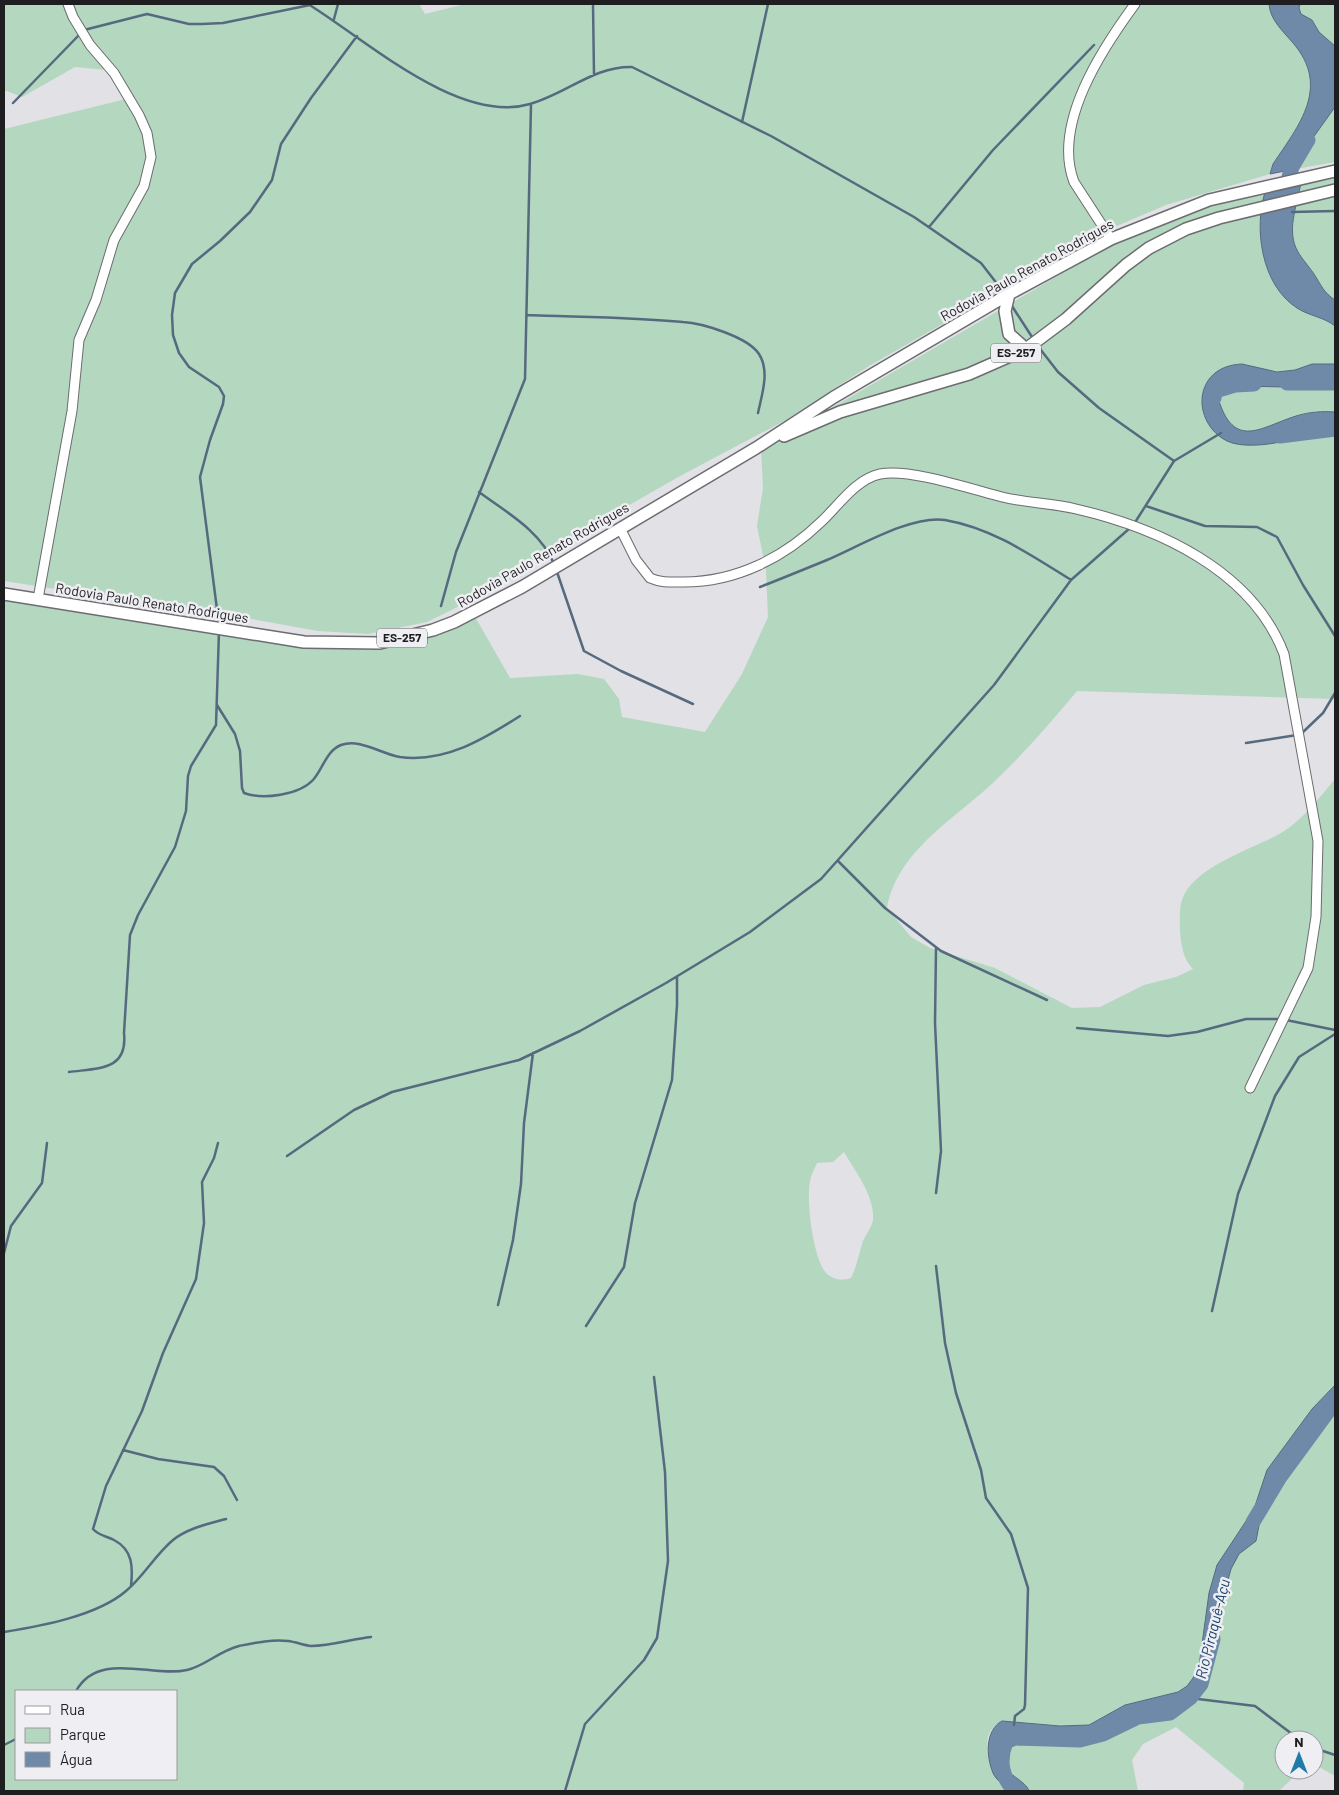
<svg xmlns="http://www.w3.org/2000/svg" width="1339" height="1795" font-family="Barlow,sans-serif">
  <style>
    .green { fill: #b3d7bf; fill-rule: evenodd }
    .water { fill: #6e8aa8; stroke: #566a7f }
    .lines { fill: none; stroke-linecap: round; stroke-linejoin: round }
    .stream { stroke: #566a7f; stroke-width: 2.5 }
    .river { stroke: #6e8aa8; stroke-width: 15 }
    .minor-casing { stroke: #6c6c71; stroke-width: 11 }
    .major-casing { stroke: #6c6c71; stroke-width: 14 }
    .minor { stroke: #fff; stroke-width: 9 }
    .major { stroke: #fff; stroke-width: 11 }
    .labels { text-anchor: middle; stroke-width: 5; stroke-linejoin: round; paint-order: stroke }
    .shield { fill: #eeeef3; stroke: #5c5c5f; stroke-width: 1 }
    .shield-label { font-size: 12px; font-weight: bold; fill: #1e1e20 }
    .street-label { font-size: 14px; fill: #1e1e20; stroke: #eeeef3 }
    .water-label { font-size: 15px; font-style: italic; fill: #16416b; stroke: #eeeef3 }
  </style>
  <rect width="100%" height="100%" fill="#e1e1e6"/>
  <path class="green" d="M4 4H419L425 14 465 4H1269C1270 20 1283 31 1293 43 1331 87 1299 125 1273 164L1270 174 1166 205 1105 231 869 366 784 421 680 476 610 516 494 589 427 622 368 634 318 631 246 618 4 581V129L130 98 118 71 75 67 22 97 4 90Z
    M1300 4H1335V46L1319 32 1312 20 1301 14 1299 8Z
    M1335 107V162L1290 170Z
    M1335 176V300L1323 293 1318 281 1295 247 1293 235 1294 216 1301 182Z
    M1266 189C1253 227 1261 285 1297 308 1309 316 1324 317 1335 326V364H1312L1295 370 1277 372 1232 365C1202 378 1196 391 1208 422L1258 444 1284 441 1312 431 1335 432V699L1077 691C1052 721 1027 750 999 777 959 817 898 848 887 908L911 937 930 948 995 968 1072 1008 1100 1007 1144 985 1176 977 1193 969C1183 959 1181 944 1180 931 1180 922 1179 908 1182 900 1194 866 1252 850 1281 833 1303 820 1319 798 1335 779V1385L1312 1409 1267 1470 1254 1509 1217 1565 1209 1593 1199 1666 1193 1678 1186 1686 1178 1692 1125 1705 1089 1725 1060 1726 1002 1721C971 1737 997 1772 1009 1791H4V595L369 648 474 615 510 678 578 674 604 679 619 699 622 717 705 732 742 674 768 617 766 570 757 526 763 488 761 449 1111 245 1207 206ZM844 1152C855 1171 875 1196 873 1220 872 1227 866 1234 863 1241 859 1253 857 1266 851 1278 843 1281 833 1280 826 1273 813 1258 806 1200 810 1181 811 1175 815 1168 817 1163L833 1162ZM16 1691H176V1779H16Z
    M1324 380 1335 386V412C1322 411 1309 412 1296 416 1261 427 1234 451 1218 398L1222 390 1228 386 1287 387 1311 381Z
    M1335 1398V1776L1314 1764V1740H1284V1770H1301L1279 1791H1243L1244 1783 1176 1727 1143 1744 1132 1760 1138 1791H1029L1028 1788C1010 1775 985 1758 1008 1735L1049 1740 1085 1741 1113 1729 1131 1718 1166 1710 1189 1695 1198 1684 1215 1646 1223 1598 1231 1569 1239 1554 1258 1529 1263 1505 1288 1462Z"/>
  <path class="water" d="M1269 4H1300L1299 8 1301 14 1312 20 1319 32 1335 46V107L1290 170 1270 174 1273 164C1299 125 1331 87 1293 43 1283 31 1270 20 1269 4Z
    M1301 182C1298 202 1287 228 1296 248 1300 257 1308 265 1314 274 1321 285 1324 293 1335 300V326C1324 317 1309 316 1297 308 1261 285 1253 227 1266 189Z
    M1242 364 1277 372 1295 370 1312 364H1335V386L1317 380 1287 387 1232 386 1222 390 1218 398C1234 451 1261 427 1296 416 1309 412 1322 411 1335 412V432C1324 431 1312 430 1301 433 1295 435 1290 439 1284 441 1269 445 1241 448 1227 441 1191 423 1192 366 1242 364Z
    M1335 1385V1398L1294 1453 1263 1505 1256 1541 1239 1554 1231 1569 1223 1598 1215 1646 1198 1684 1183 1700 1166 1710 1131 1718 1104 1735 1085 1741 1049 1740 1008 1735C977 1766 1025 1776 1029 1791H1009C1004 1785 996 1780 993 1773 986 1756 985 1730 1002 1721L1060 1726 1089 1725 1125 1705 1178 1692 1187 1686 1193 1678 1199 1666 1209 1593 1217 1565 1254 1509 1267 1470 1312 1409Z"/>
  <g class="lines">
    <path class="stream" d="M308 4C365 39 459 125 530 104 566 94 594 66 632 67L771 136 914 217 981 263 1005 294
      M593 4 594 75
      M334 19 338 4
      M84 30 147 14 189 24H202L223 23 310 5
      M13 103 80 34
      M742 122 768 4
      M1292 212 1335 211
      M929 227 993 150 1094 45
      M1010 303 1034 340
      M527 315C578 317 633 317 683 322 702 323 748 337 759 354 770 371 762 394 758 413
      M1037 345 1058 372 1099 408 1174 461
      M479 492C506 512 541 531 554 564
      M1146 506 1205 526 1257 527 1277 537 1303 585 1335 636
      M1134 524 1174 461 1221 433
      M557 572 584 651 621 671 693 704
      M760 587C783 578 805 569 827 560 858 547 911 515 945 520 992 528 1031 555 1071 580
      M441 606 456 552 525 379 531 104
      M219 625 200 477 210 440 223 404 224 396 219 387 189 367 179 353 173 335 172 315 175 293 192 264 220 241 250 212 272 180 281 144 311 98 357 36
      M217 705 235 734 240 751 242 788 244 793C263 800 299 795 313 780 323 769 326 751 341 745 360 738 381 754 400 757 445 763 484 739 520 716
      M1302 733 1323 713 1335 693
      M1246 743 1297 735
      M838 861 885 908 941 951 1047 1000
      M936 948 935 1023 941 1151 936 1193
      M1286 1020 1335 1030
      M1077 1028 1168 1036 1197 1032 1246 1019H1280
      M69 1072C98 1068 128 1071 124 1033L130 935 138 915 175 847 186 811 188 776 191 766 216 725 219 631
      M287 1156 354 1110 392 1092 519 1060 580 1031 666 983 750 932 821 879 994 685 1071 580 1130 528
      M4 1253 11 1226 42 1183 47 1143
      M936 1266 945 1343 956 1393 981 1470 986 1498 1011 1534 1028 1588 1025 1705 1024 1709 1015 1716 1014 1725
      M498 1305 513 1240 521 1184 524 1123 533 1053
      M1212 1311 1238 1194 1275 1096 1299 1057 1335 1034
      M586 1326 624 1267 635 1203 672 1080 677 1005V977
      M123 1450 158 1459 214 1467 224 1476 237 1500
      M131 1586C133 1567 133 1550 114 1540 107 1536 99 1536 93 1529L106 1486 142 1411 163 1353 196 1279 204 1223 202 1182 214 1158 218 1143
      M4 1632C41 1626 97 1616 126 1591 144 1576 155 1555 173 1540 188 1528 208 1524 226 1519
      M76 1691C99 1650 152 1678 187 1670 205 1666 219 1651 239 1646 254 1643 272 1639 288 1641 296 1642 303 1645 311 1646 331 1646 352 1639 371 1637
      M1190 1698 1255 1706 1300 1740
      M4 1745 16 1739
      M1314 1748 1335 1755
      M565 1791 585 1724 644 1660 657 1638 668 1561 665 1472 654 1377"/>
    <path class="river" d="M1284 194 1292 167 1308 140
      M1287 383H1335
      M1214 398 1215 391 1235 385 1254 384
      M1280 436 1335 429
      M1253 1522 1280 1477 1335 1402
      M1015 1791C1001 1778 999 1759 1006 1742L1015 1738 1080 1740 1103 1734 1138 1717 1170 1713 1190 1698 1201 1684 1213 1639"/>
    <g class="minor-casing">
      <path id="minor" d="M1111 239 1074 182C1052 124 1102 49 1135 4
        M620 528 636 560 650 578C661 583 672 582 684 582 736 582 784 558 822 521 838 506 856 479 880 474 909 468 971 489 1002 497 1026 503 1052 503 1076 509 1158 528 1252 570 1284 654L1318 841 1316 917 1308 968 1250 1088
        M38 599 72 411 79 340 96 300 114 240 144 186 151 157 147 133 139 115 114 73 90 45 73 17 68 4"/>
    </g>
    <g class="major-casing">
      <path id="major" d="M1009 294 1005 311 1009 334 1026 349
        M784 436 840 412 969 374 1026 349 1066 319 1126 265 1149 248 1186 229 1219 218 1335 190
        M4 594 304 642 380 643 433 630 454 622 522 587 756 448 834 397 1009 294 1111 239 1209 200 1335 171"/>
    </g>
    <use href="#minor" class="minor"/>
    <use href="#major" class="major"/>
  </g>
  <g class="labels">
    <g class="shield">
      <rect x="991" y="343.5" width="50" height="19" rx="4"/>
      <rect x="377" y="628.5" width="50" height="19" rx="4"/>
    </g>
    <g class="shield-label">
      <text x="1016" y="357">ES-257</text>
      <text x="402" y="642">ES-257</text>
    </g>
    <g class="street-label">
      <text transform="translate(1027 270) rotate(-29)" y="5">Rodovia Paulo Renato Rodrigues</text>
      <text transform="translate(543 555) rotate(-30)" y="5">Rodovia Paulo Renato Rodrigues</text>
      <text transform="translate(152 603) rotate(9)" y="5">Rodovia Paulo Renato Rodrigues</text>
    </g>
    <g class="water-label">
      <text transform="translate(1213 1629) rotate(-76)" y="5">Rio Piraquê-Açu</text>
    </g>
  </g>
  <rect width="1339" height="1795" fill="none" stroke="#1e1e20" stroke-width="10"/>
  <rect x="15" y="1690" width="162" height="90" fill="#eeeef3" stroke="#9b9b9f"/>
  <rect x="25" y="1706" width="25" height="8" fill="#ffffff" stroke="#9b9b9f"/>
  <text x="60" y="1715" font-size="15" fill="#1e1e20">Rua</text>
  <rect x="25" y="1728" width="25" height="15" fill="#b3d7bf" stroke="#9b9b9f"/>
  <text x="60" y="1740" font-size="15" fill="#1e1e20">Parque</text>
  <rect x="25" y="1752" width="25" height="15" fill="#6e8aa8" stroke="#9b9b9f"/>
  <text x="60" y="1765" font-size="15" fill="#1e1e20">Água</text>
  <g transform="translate(1299 1755)"><circle r="24" fill="#eeeef3" stroke="#9b9b9f"/>
  <path d="M0-4L9 19L0 12L-9 19Z" fill="#207ba9"/>
  <text y="-8" font-size="14" font-weight="bold" text-anchor="middle" fill="#1e1e20">N</text>
  </g>
</svg>
